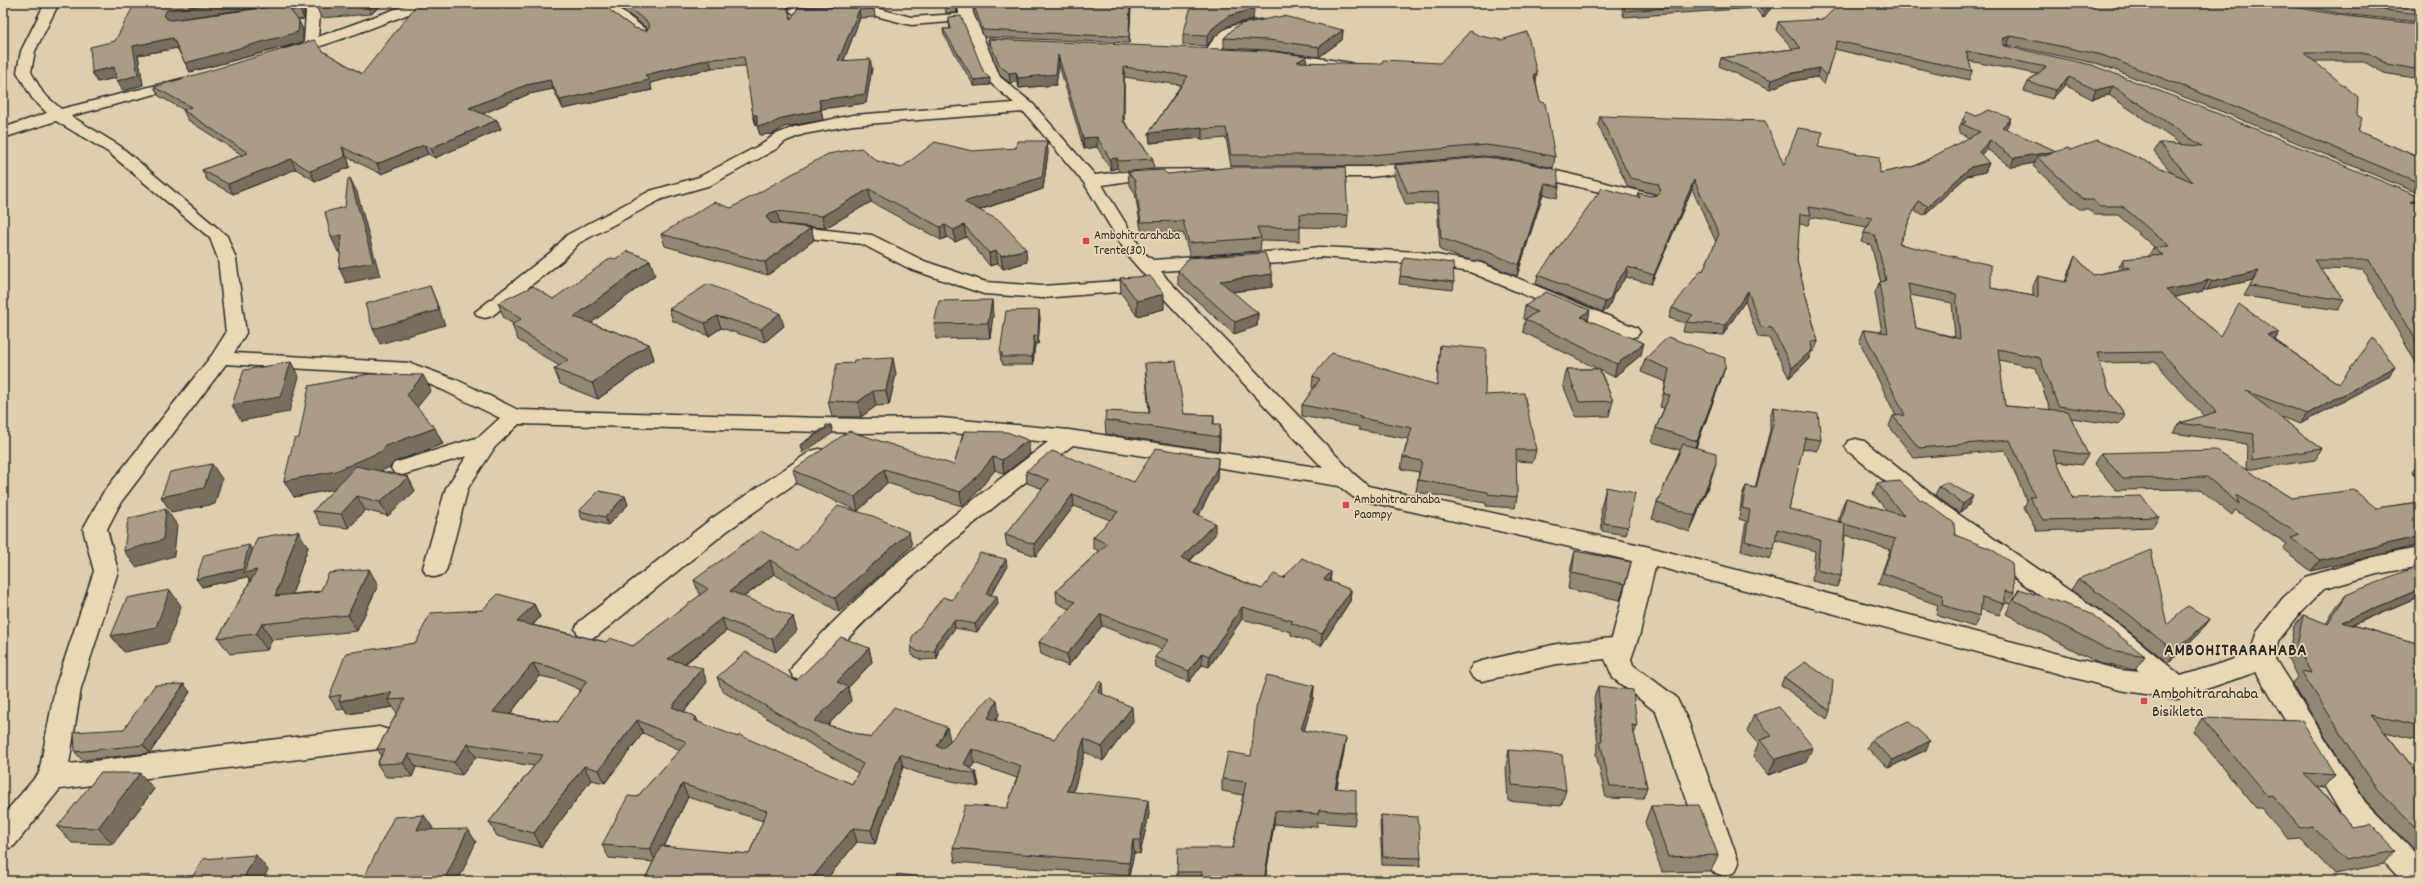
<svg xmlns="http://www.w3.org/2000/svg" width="2423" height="884" font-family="Dekko,sans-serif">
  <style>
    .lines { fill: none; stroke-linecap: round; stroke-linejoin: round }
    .minor-casing { stroke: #2b2b2b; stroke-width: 3 }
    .minor { fill: #ead7b5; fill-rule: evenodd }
    .wall { fill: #928773; stroke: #2b2b2b; fill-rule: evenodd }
    .shaded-wall { fill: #776e5e; stroke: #2b2b2b }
    .building { fill: #aa9d86; stroke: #2b2b2b; fill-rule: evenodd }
    .poi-dot { fill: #d1495b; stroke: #ead7b5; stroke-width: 1.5 }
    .labels { text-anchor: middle; stroke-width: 3.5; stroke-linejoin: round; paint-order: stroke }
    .poi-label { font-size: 13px; fill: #2b2b2b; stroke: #ead7b5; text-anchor: start }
    .near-poi-label { font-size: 16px; fill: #2b2b2b; stroke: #ead7b5; text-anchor: start }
    .district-label { font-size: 17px; font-weight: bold; letter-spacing: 1px; fill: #2b2b2b; stroke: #ead7b5 }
  </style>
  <rect width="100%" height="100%" fill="#dfcdad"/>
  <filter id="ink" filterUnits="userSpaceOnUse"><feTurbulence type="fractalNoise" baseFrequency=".025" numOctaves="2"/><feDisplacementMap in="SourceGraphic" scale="8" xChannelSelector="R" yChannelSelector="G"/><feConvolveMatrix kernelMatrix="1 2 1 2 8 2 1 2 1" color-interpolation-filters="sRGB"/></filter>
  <g filter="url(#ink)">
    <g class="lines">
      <g class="minor-casing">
        <path id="minor" d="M45 3H59L35 51 31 72 43 93 61 109 185 78 192 82 190 85 71 116 120 146 227 236 236 259 246 333 234 353 410 363 457 380 518 410 862 419 941 418 1069 430 1323 468 1155 289 1042 298 984 294 910 269 862 244 782 235 776 234 773 230 776 226 782 225 872 235 924 261 986 282 1042 286 1148 279 1128 256 1084 183 1024 112 853 125 804 134 786 141 776 149 711 185 662 199 579 243 563 260 492 316 485 318 478 316 475 312 551 252 567 235 650 191 699 177 764 143 774 135 794 127 853 115 1014 103 986 79 963 21 911 25 868 14 796 15 789 11 796 7 868 6 911 17 959 14 958 3H972L973 13 1000 77 1033 104 1095 175 1136 170 1213 169 1215 173 1213 177 1207 178 1136 180 1102 185 1144 253 1153 260 1281 251 1320 247 1420 252 1481 263 1637 328 1640 332 1637 336 1630 338 1623 336 1470 272 1420 264 1320 257 1281 263 1161 271 1167 279 1354 474 1368 486 1645 546 2120 670 2140 672 2100 638 1929 517 1848 451 1845 446 1848 441 1856 439 1864 441 1945 505 2118 624 2181 676 2250 654 2257 631 2283 598 2306 577 2377 556 2420 548V566L2377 574 2324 589 2301 612 2278 641 2275 659 2365 802 2420 858V881H2402L2345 820 2256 672 2177 699 2120 690 1655 566 1640 633 1631 659 1633 665 1676 697 1688 721 1739 863 1735 872 1724 876 1713 872 1709 863 1656 712 1613 678 1605 659 1557 664 1482 681 1473 678 1469 671 1473 664 1482 661 1557 644 1612 638 1632 561 1361 500 1353 497 1339 486 1073 445C980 517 889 588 812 678L803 681 794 678 790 671 794 664C869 579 958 511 1048 442L941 432 862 433 519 424 495 447 468 488 447 568 444 574 435 577 426 574 423 568 446 488 467 456 402 475 394 473 391 468 394 463 479 437 500 418 443 390 407 375 226 364 121 502 107 529 118 571 81 688 69 764 379 727 389 730 393 738 389 746 379 749 60 789 14 846 3 850V815L39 773 55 688 94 571 83 529 103 493 212 355 226 333 218 259 210 238 108 152 56 121 3 138V128L47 113 32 98 17 72 21 51Z
          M302 3H321L318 37 412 3H432L430 6C408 14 297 58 284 55L282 52 284 49 304 42 306 11 273 16 266 12 268 9Z
          M602 3H616L618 8 649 32 651 35 649 38C636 41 607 15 602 3Z
          M1260 20 1265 21 1267 24 1265 27C1234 35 1236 29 1217 56H1207L1205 53C1219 26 1232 25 1260 20Z
          M1278 52 1351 63 1358 67 1351 71 1273 59 1271 56Z
          M1425 161 1431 162 1433 166 1431 170 1370 177H1316L1310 176 1308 172 1310 168 1316 167H1370Z
          M1528 164 1655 195 1658 199 1655 203 1649 204 1522 173 1520 169 1522 165Z
          M819 449 827 451 830 456 827 461 727 531 597 636 588 639 579 636 575 629 579 622 711 519 811 451Z"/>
      </g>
      <use href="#minor" class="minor"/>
    </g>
    <path class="wall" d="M298 3 304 12V19L298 20 303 30V42L190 72 177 48 138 55 143 85 123 91 117 81 116 78 97 82 92 72 115 41 172 20Z
      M317 3H384L371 14 321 18 317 8Z
      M617 3H788L789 8 788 10 791 19 798 8 874 9 875 17 860 18 844 60 872 68 866 103 821 109 823 120 784 127 773 134 760 135 757 124 756 125 753 115 746 66 712 68 650 83 652 90 563 109 553 89 529 94 482 114 497 120 501 129 435 158 428 154 381 174 347 157 350 167 315 181 296 169 233 194 207 180 202 170 242 155 188 120 183 110H184L159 96 154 87 323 51 362 74 612 12 634 28 646 31 648 29 619 7Z
      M807 3H877V7L839 4 807 5Z
      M944 3H958L957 13H946Z
      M973 3H992V5L1131 6 1129 43 984 37 974 13Z
      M1623 3H1801V5L1772 7 1763 18 1755 8 1624 17 1622 10Z
      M2284 3H2420V22L2342 14Z
      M2346 16 2420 24V79L2383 73 2363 61H2314L2357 115 2358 131 2420 158V194L2228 114 2099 64 2007 45H2004L2005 46 2420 197V370L2363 270 2321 269 2344 300 2338 310 2244 296 2253 280 2207 290H2204L2203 291 2174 297 2221 336 2279 333 2275 340 2339 384 2395 367 2388 377 2300 424 2278 416 2322 449 2315 460 2246 470 2291 498 2376 508 2420 502V545L2311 571 2283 549 2287 544 2235 510 2232 515 2200 489 2116 490 2095 464 2101 453 2246 470 2247 444 2174 433 2180 423 2204 416 2155 362 2100 363 2109 391 2125 415 2119 425 2071 418 2088 455 2082 465 2057 462 2073 498 2159 517 2153 527 2037 531 2024 507 2027 501 2005 450 1914 458 1889 426 1893 416H1896L1859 340 1863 330 1882 332 1875 293 1879 283H1881L1871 245 1861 242 1864 233 1867 227 1811 217 1808 225 1799 224 1797 261 1818 342 1814 351H1812L1808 360 1789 378 1769 338 1758 337 1745 301 1723 335 1683 332 1685 323 1669 318 1672 308 1703 271 1716 242 1692 189 1651 284 1626 277 1614 293 1608 309 1603 312 1536 284 1538 275 1637 197 1638 193 1651 196 1657 195 1655 194 1628 187 1598 125 1600 116 1784 165 1818 147 1880 173 1915 166 1970 138 1959 133 1960 129 1959 128 1963 119 1976 116 2007 127 2005 129 2056 151 2055 152 2071 150 2172 173 2154 152 2159 143 2182 145 2109 95 2092 99 2065 85 2052 99 2024 91 2028 82 2037 74 1969 61 1972 71 1969 80 1834 49 1824 85 1817 77 1787 82 1770 89 1719 66 1721 58 1793 49 1776 30 1778 22ZM1987 149 2011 167 2035 163 2033 166 2079 209H2088L2096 215H2118L2154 247 2153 248 2148 257 2123 259 2118 269V270L2093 275 2075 256 2071 265 2065 282 2038 276 2033 285V296L1991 288 1899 244 1914 210 1924 215 1967 176 1985 172 1989 163 1981 155ZM1910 295 1952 303 1955 337 1916 328ZM1999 360 2036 368 2050 410 2005 406Z
      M948 17 990 85 974 86 944 35 943 29H950Z
      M1253 19 1228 26 1213 38 1207 46 1183 45V35Z
      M1343 30 1342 40 1319 57 1268 50 1224 48V38Z
      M988 39 1307 56 1306 63 1536 83 1540 102 1555 157 1553 168 1523 161 1483 156 1369 166H1231L1226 138 1202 140V138L1150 143 1149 133 1181 85 1124 77V121L1153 159 1154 169 1120 172 1117 168 1111 170 1097 147 1084 149 1059 65 1056 85 1019 88 1017 82 1010 83 1001 76 989 49Z
      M1047 141 1048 153 1043 189 980 210 1027 262 1003 269 998 263 990 266 966 237 955 242 947 237 941 240 871 202 825 228 779 224 811 228 814 240 768 275 665 246 661 234 731 208 877 161 901 168 1016 148Z
      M1485 157 1559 187 1557 198 1543 194 1517 276 1482 262 1461 258 1440 250 1437 203 1406 205 1394 176 1395 165Z
      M1128 172 1167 174 1348 215 1347 228 1300 227V241L1261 240 1260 251 1190 256 1183 233 1142 235 1135 193 1129 184Z
      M1178 271 1272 274V287L1232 292 1258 313 1257 326 1234 334 1178 284Z
      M655 275 591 323 649 344 654 359 598 399 560 384 554 369 559 366 518 340 512 325 513 324 504 318 498 303 553 299Z
      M1400 276 1454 282 1453 290 1399 284Z
      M1120 278 1164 309 1137 316 1121 293Z
      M1525 306 1588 320 1641 355 1614 377 1600 370 1613 401 1609 416 1576 417 1563 385 1567 369H1598L1523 332 1525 320 1523 319Z
      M669 309 784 326 765 342 721 328 709 336 673 321Z
      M993 315 990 338 936 339 934 324Z
      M1040 318 1038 344H1035L1033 365H1003L1002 361H1001L1000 353Z
      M1440 345 1536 450 1533 462 1516 461 1517 497 1515 508 1486 506V503L1416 492 1419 472 1401 469 1403 457 1408 439 1359 430V427L1302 416V405L1314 388H1312L1313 376 1437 385 1439 356Z
      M1645 359 1725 367 1721 380 1696 448 1711 479 1690 532 1652 519 1657 503 1680 450 1652 442 1656 428 1664 408 1660 407 1666 382 1641 372Z
      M1145 363 1184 414 1214 415V424L1220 438 1219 451 1106 434 1105 420 1149 413 1146 377Z
      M896 374 889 405 876 406 861 417H832L828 401Z
      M431 390 417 407 443 444 394 462 390 467 380 471 408 477 415 491 388 516 365 510 349 528 321 525 313 511 334 489 294 497 299 438Z
      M1773 407 1821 440 1817 451 1802 448 1789 509 1838 522 1841 509 1846 498 1887 511 1873 494 1877 483 1955 535 2014 593 2008 604 2005 603 1999 615 1980 609V616L1974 627 1936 615 1938 605 1878 584 1890 550 1845 535 1841 576 1837 587 1812 581 1815 551 1775 540 1774 549 1770 559 1741 551 1746 521 1739 519 1742 496 1746 486 1755 488 1770 430V417Z
      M964 431 1030 454 1004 474 995 470 974 496 962 506 887 483 858 511 797 484 793 470 954 465Z
      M1218 458 1217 479 1199 515 1215 535 1190 561 1262 589 1283 578 1331 572 1330 582 1351 590 1350 601 1321 646 1291 635V632L1242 619 1209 667 1202 665 1189 682 1156 668 1155 657 1162 649 1102 626 1068 666 1041 654 1039 642 1069 609 1057 603 1056 591 1099 551 1093 548V537L1110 520 1074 506 1036 556 1007 546 1005 535 1043 489 1027 483 1026 471 1134 482Z
      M2420 461V478L2412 471Z
      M1606 487 1628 527 1626 535 1602 531 1601 508Z
      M1939 487 1969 505 1959 513 1935 495Z
      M625 496 628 505 608 525 582 519 579 511Z
      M912 546 839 612 774 574 744 597 797 631 776 652 726 631 685 664 707 682 684 712 696 717 698 722 852 784 858 773 722 691 717 677 796 681 869 648 872 662 848 688 851 701 828 725 871 738 950 740 948 744 999 714 996 721 1054 739 1103 694 1133 721 1103 761 1085 752 1073 792 1149 814 1140 854 1134 853 1129 876 955 862 953 848 1007 808 1017 778 974 763 971 769 976 772 979 785 978 787 918 773 903 767 875 844 857 842 825 881H644L653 862 609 858 602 845 637 797 680 750 643 733 605 783 591 780 541 847 497 836 489 822 534 766 476 757 462 775 416 767 412 777H386L377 764 381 755 377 749 397 713 393 707 348 714 344 709 338 710 329 697 416 643 482 610 534 604 540 617 533 625 606 642 633 646 701 595 699 594 694 580 797 551ZM540 676 558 680 581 690 558 722 510 714ZM688 797 763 821 749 854 664 847Z
      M308 547 292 594 378 585 357 631 272 640 267 650 230 654 218 638 250 582 247 577 202 587 252 551Z
      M1575 551 1625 584 1620 600 1568 589 1571 567Z
      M1007 567 991 595 998 604 977 632 955 628 938 651 937 659 921 660 912 655 911 647 952 600Z
      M2078 579 2167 625 2210 619 2202 630 2168 663 2119 623 2071 590Z
      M2019 589 2145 656 2135 670 2098 663 2006 614 2011 603Z
      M2346 595 2420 596 2353 625 2420 644V740L2385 732 2420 776V856L2366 801 2292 683 2297 677 2288 658 2294 626 2303 615 2326 624 2336 607Z
      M1784 677 1830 711 1827 719 1781 685Z
      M1314 686 1313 699 1304 730 1344 751 1337 788 1356 813 1354 825 1317 822V827L1274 824 1265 881H1177V872L1233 848 1243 795 1222 791V779L1251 756Z
      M1598 686 1637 726 1634 734 1647 787 1643 799 1606 798 1596 754 1598 748 1594 698Z
      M190 692 150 753 82 760 75 752 124 729Z
      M1754 715 1805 763 1768 775 1753 756 1758 744 1747 731Z
      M2202 718 2335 775 2324 788 2317 787 2353 828 2396 851 2384 864 2334 874 2301 839 2289 840 2261 808H2256L2193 731Z
      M1871 740 1926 750 1888 768 1867 748Z
      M1509 750 1566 790 1561 806 1508 801 1506 766Z
      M154 789 113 844 72 843 57 827Z
      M1651 806 1718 855 1711 871 1662 872 1645 822Z
      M1381 815 1421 858 1420 866 1382 865 1380 823Z"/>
    <path class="shaded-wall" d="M218 3H289L172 20 169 25 164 15 167 10Z
      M300 3 304 12V19L300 10Z
      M369 3H384L371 14 367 5Z
      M786 3H788L789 8 788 12Z
      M957 3H958L957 13Z
      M1131 3V6L1129 43V37Z
      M1772 3H1773L1772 7 1763 18 1764 12Z
      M1254 9 1253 19 1228 26 1213 38 1207 46V36L1213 28 1228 16Z
      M859 10 860 18 840 70 838 61Z
      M299 21 303 30V42L190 72 185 63Z
      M1343 30 1342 40 1319 57V47Z
      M2011 36 2007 45 2001 46 2004 38Z
      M173 38 178 48 138 55 143 85 123 91 117 81 133 46Z
      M1058 55 1059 65 1056 85 1019 88 1018 78Z
      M1307 56 1306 66 1297 62Z
      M709 59 712 68 650 83 652 90 563 109 560 100 645 75Z
      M870 59 872 68 866 103 821 109 819 100Z
      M114 67 119 77 97 82 92 72Z
      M1124 67V131L1123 121Z
      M1819 68 1817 77 1787 82 1770 89 1772 80 1789 74Z
      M1016 72 1017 82 1010 83 1009 73Z
      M1537 73 1536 83 1534 76Z
      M2069 77 2065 85 2052 99 2056 90Z
      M990 78V85L974 86V80Z
      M550 80 553 89 529 94 473 118 469 108 526 85Z
      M2113 86 2109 95 2092 99 2096 90Z
      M821 110 823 120 784 127 773 134 760 135 757 126 782 118Z
      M753 115H757L759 124 756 125Z
      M2011 118 2007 127 1998 136 2002 127Z
      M497 120 501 129 435 158 431 148Z
      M1202 127V138L1150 143 1149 133Z
      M1097 137V147L1084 149 1083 138Z
      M1990 140 1987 149 1975 161 1979 152Z
      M1047 141 1048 153 1043 189 966 214 964 202Z
      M424 145 428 154 381 174 377 164Z
      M342 147 347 157 350 167 315 181 310 171Z
      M2056 151 2052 159 2037 157 2035 163 2011 167 2014 158Z
      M1117 158V168L1111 170 1110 159Z
      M291 159 296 169 233 194 228 184Z
      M1989 163 1985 172 1967 176 1924 215 1928 206 1971 167Z
      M350 178 357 192 380 276 346 283 339 268Z
      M1694 180 1692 189 1651 284 1654 275Z
      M1545 183 1543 194 1517 276 1519 265Z
      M869 189 871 202 825 228 822 216Z
      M2420 199V202L2417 207 2411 202Z
      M777 211 780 224 773 225 766 217 770 213Z
      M945 225 947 237 941 240 940 227Z
      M964 225 966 237 955 242 954 230Z
      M811 228 814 240 768 275 765 262Z
      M342 235 349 249 338 252 331 237Z
      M1026 249 1027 262 1003 269 1001 256Z
      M996 251 998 263 990 266 989 253Z
      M650 260 655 275 579 332 574 317Z
      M1628 267 1626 277 1614 293 1608 309 1603 312 1605 302 1616 283Z
      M2259 271 2253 280 2207 290 2212 281Z
      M1272 274V287L1220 293V281Z
      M2208 281 2203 291 2161 300 2166 290Z
      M430 286 436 301 445 325 380 344 373 329Z
      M1748 291 1745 301 1723 335 1725 325Z
      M1164 294V309L1137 316V301Z
      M992 300 993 315 990 338 988 323Z
      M1039 310 1040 318 1038 344V336Z
      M1590 310 1588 323 1581 317Z
      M780 313 784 326 765 342 761 329Z
      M1258 313 1257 326 1234 334 1235 322Z
      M717 316 721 328 709 336 705 323Z
      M2279 333 2273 343 2267 335Z
      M1034 336 1035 344 1033 365 1032 357Z
      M1644 343 1641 355 1614 377 1617 364Z
      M649 344 654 359 598 399 592 383Z
      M1812 350 1808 360 1789 378 1792 368Z
      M893 358 896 374 889 405 886 390Z
      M291 362 299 377 289 412 241 421 232 405Z
      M1725 367 1721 380 1693 454 1697 441Z
      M2395 367 2388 377 2300 424 2307 414Z
      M423 375 431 390 415 410 407 395Z
      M873 391 876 406 861 417 858 402Z
      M1220 424V438L1219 451V437Z
      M831 425 833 433 802 453 800 445Z
      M435 428 443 444 394 462 390 467 345 487 294 497 284 481Z
      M1028 440 1030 454 1004 474 1002 460Z
      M993 457 995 470 974 496 962 506 960 492Z
      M1218 458 1217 479 1194 525V513Z
      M1716 463 1711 479 1690 532 1695 516Z
      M212 464 222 479 215 504 171 512 161 497Z
      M884 469 887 483 858 511 855 497Z
      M408 477 415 491 388 516 380 502Z
      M1073 494 1074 506 1036 556 1034 544Z
      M357 496 365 510 349 528 341 514Z
      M625 496 628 505 608 525 605 517Z
      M1973 496 1969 505 1959 513 1963 504Z
      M166 509 177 525 174 556 136 567 124 551Z
      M1215 523V535L1181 569V558Z
      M298 531 308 547 286 612 275 596Z
      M909 532 912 546 839 612 835 598Z
      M2420 536V545L2311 571 2320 560Z
      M249 545 254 553 257 570 255 589 247 577 202 587 196 579Z
      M1006 559 1007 567 987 602 986 594Z
      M770 560 774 574 734 604 730 591Z
      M369 569 378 585 357 631 348 615Z
      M1331 572 1330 584 1324 579Z
      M2420 589V596L2333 633 2342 622Z
      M170 590 181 606 168 643 124 652 111 636Z
      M1351 590 1350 601 1321 646 1322 634Z
      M997 596 998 604 977 632 975 624Z
      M534 604 540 617 523 635 517 622Z
      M1242 607V619L1209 667V656Z
      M1101 614 1102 626 1068 666 1067 654Z
      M793 617 797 631 776 652 772 639Z
      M722 618 726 631 673 672 668 659Z
      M2210 619 2202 630 2168 663 2175 652Z
      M954 620 955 628 938 651 937 659 935 651 936 643Z
      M262 624 272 640 267 650 256 634Z
      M869 648 872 662 848 688 851 701 818 735 814 721 837 682Z
      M1202 653V665L1189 682V671Z
      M533 663 540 676 501 725 493 712Z
      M702 668 707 682 677 720 672 707Z
      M1102 682 1103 696 1098 692Z
      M184 684 190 692 150 753 143 745Z
      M1314 686 1313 699 1301 743V730Z
      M392 692 388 700 393 707 348 714 339 701Z
      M997 701 999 714 990 732 988 718Z
      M1132 707 1133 721 1103 761 1102 747Z
      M696 717 701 731 693 720Z
      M637 720 643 733 605 783 599 770Z
      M947 727 950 740 940 759 937 746Z
      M1346 738 1344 751 1334 801 1335 788Z
      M1084 739 1085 752 1069 805 1067 791Z
      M1930 741 1926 750 1888 768 1893 760Z
      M468 744 476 757 462 775 454 762Z
      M1813 747 1805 763 1768 775 1776 759Z
      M972 749 974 763 969 772 964 764Z
      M408 754 416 767 412 777 403 763Z
      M900 754 903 767 875 844 871 830Z
      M584 766 591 780 541 847 534 833Z
      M976 772 979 785 978 787 975 774Z
      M140 773 154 789 113 844 98 828Z
      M682 784 688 797 656 863 650 849Z
      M1148 800 1149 814 1140 854V840Z
      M1275 811 1274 824 1265 881H1264Z
      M424 815 433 828 426 843 417 830Z
      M853 828 857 842 825 881H810Z
      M468 829 476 842 458 881H444Z
      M1133 840 1134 853 1129 876V863Z
      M256 855 268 870 262 881H242Z"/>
    <path class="building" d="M135 3H218L167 10 164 15 167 19 172 20 300 3V10H290L299 21 298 32 185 63 173 38 133 46 138 75 117 81 114 67 92 72 90 47 115 41Z
      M317 3H369L367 5 317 8Z
      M418 3H603L612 12 634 28 646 31 650 27 647 22 623 3H786L791 19 798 8 866 7 874 9 859 10 838 61 870 59 865 94 819 100 821 110 782 118 771 124 757 126V115H753L744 57 709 59 645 75 649 80 560 100 550 80 526 85 469 108 497 120 431 148 424 145 377 164 342 147 345 157 310 171 291 159 228 184 202 170 248 153 183 110 191 107 154 87 314 40 323 51 362 74Z
      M945 3H957V6L946 7Z
      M973 3H991V5L1055 4V3H1130L1129 37 983 30 974 6Z
      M1192 3H1226L1254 9 1228 16 1213 28 1207 36 1183 35Z
      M1623 3H1740L1625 11Z
      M1757 3H1772L1764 12Z
      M1840 3H2269L2346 16 2420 24V70L2388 64 2368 53H2304L2358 97 2357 115 2362 118 2358 131 2420 158V183L2232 105 2102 55 2011 36 2004 38 2002 43 2005 46 2092 65 2219 114 2420 197V199L2411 202 2420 203V347L2369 260H2314L2344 300 2250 286 2259 271 2212 281 2206 280 2208 281 2166 290 2221 336 2239 304 2279 333 2267 335 2339 384 2373 338 2395 367 2307 414 2246 391 2322 449 2252 460 2254 434 2180 423 2216 412 2161 352 2097 353 2109 391 2125 415 2058 406 2040 358 1998 349 2005 406 2068 411 2088 455 2052 450 2073 498 2141 496 2159 517 2043 520 2029 497H2035L2010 440 1919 448 1893 416 1905 415 1863 330 1888 333 1879 283 1886 280 1875 235 1864 233 1872 218 1809 207 1811 215 1800 214 1797 261 1818 342 1811 341 1812 350 1792 368 1772 328 1761 327 1748 291 1725 325 1686 322 1693 315 1672 308 1701 270 1703 271 1719 234 1694 180 1654 275 1628 267 1616 283 1610 299 1605 302 1538 275 1602 188 1640 198 1638 193 1651 196 1657 195 1661 191 1658 184 1630 178 1600 116 1765 121 1784 165 1798 128 1823 132 1818 147 1879 157 1880 173 1915 166 1980 132 1962 124 1966 122 1963 119 1967 112 1976 116 1989 110 2011 118 2002 127 2056 151 2014 158 1990 140 1979 152 1989 163 1971 167 1928 206 1918 201 1899 244 1991 265V288L2038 297V276L2066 282 2075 256 2093 275 2130 268 2123 267V259L2163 255 2153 248 2169 246 2122 206H2100L2093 200H2084L2037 157 2068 148 2071 150 2097 140 2193 182 2159 143 2202 146 2113 86 2096 90 2069 77 2056 90 2028 82 2046 67 1966 51 1972 71 1837 41 1826 76 1819 68 1789 74 1772 80 1721 58 1801 48 1778 22 1824 19ZM1908 284 1956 294 1960 339 1916 328Z
      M2332 3H2420V14L2347 6Z
      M961 16 984 73 990 78 974 80 943 29H951L948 17Z
      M1283 16 1343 30 1319 47 1268 40 1224 38 1234 28 1241 24Z
      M1470 31 1480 36 1501 40 1527 32 1537 73 1534 76 1540 102 1545 103 1555 157 1525 150 1485 145 1370 155H1231L1226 128 1202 129V127L1149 133 1188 76 1124 67 1123 121 1153 159 1119 161 1117 158 1110 159 1097 137 1083 138 1058 55 1056 74 1018 78 1016 72 1009 73 1000 66 988 39 1268 51 1307 56 1297 62 1382 64 1383 60 1440 63Z
      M1017 141H1047L1042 177 964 202 1000 221 1026 249 1001 256 996 251 989 253 964 225 954 230 945 225 940 227 869 189 822 216 777 211 770 213 766 217 771 223 811 228 765 262 661 234 714 202 731 208 828 154 861 148 877 161 901 168 935 142 972 151 1016 148Z
      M1485 157 1525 162 1557 170 1559 187 1545 183 1519 265 1483 250 1463 246 1441 238 1438 192 1408 193 1395 165Z
      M1233 167H1345L1348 215 1300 214V228L1257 227 1261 238 1189 243 1183 221 1141 222 1135 181 1128 172 1163 170 1167 174Z
      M350 178 373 262 339 268 342 235 331 237 325 212 345 207 348 179Z
      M628 251 650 260 574 317 649 344 592 383 554 369 568 360 512 325 521 319 498 303 533 286 553 299 611 258 615 259Z
      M1265 253 1272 274 1220 281 1258 313 1235 322 1178 271 1189 258Z
      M1404 257 1453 263 1454 282 1400 276Z
      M1150 276 1164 294 1137 301 1120 278Z
      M708 284 780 313 761 329 717 316 705 323 669 309Z
      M430 286 439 310 373 329 365 304Z
      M1546 292 1590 310 1581 317 1644 343 1617 364 1525 319 1537 312 1525 306Z
      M992 300 988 323 934 324 939 301Z
      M1039 310 1038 336H1034L1032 357H1002V353H1000L1006 311Z
      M1668 337 1725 358V367L1697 441 1656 428 1670 395 1664 394 1669 369 1645 359Z
      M1440 345 1486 349 1485 395 1524 393 1536 450H1516L1517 497 1488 494V492L1418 480 1422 461 1403 457 1412 428 1360 418 1361 416 1302 405 1320 379 1313 376 1332 353 1437 385Z
      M893 358 886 390 873 391 858 402 828 401 837 364 853 363 854 360Z
      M1176 361 1184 414 1214 415 1213 424H1220L1219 437 1105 420 1106 411 1150 413 1145 363Z
      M291 362 280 397 232 405 244 370Z
      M1567 369H1599L1613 401 1579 402Z
      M369 374 423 375 407 395 435 428 385 446 382 451 336 471 284 481 294 439 299 438 309 386Z
      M1773 407 1818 414 1821 440 1805 438 1789 509 1844 523 1840 522 1846 498 1904 516 1877 483 1900 481 1920 500 1922 499 1954 523 1955 535 1991 549 2012 563 2014 593 2005 591V604L1982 597 1980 616 1942 605 1943 595 1883 573 1895 539 1845 524 1841 576 1817 570 1820 540 1777 529 1774 549 1745 541 1750 510 1742 508 1746 486 1756 488 1774 420Z
      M826 425H831L800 445 822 429H825Z
      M849 431 954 465 964 431 1007 432 1028 440 1002 460 993 457 972 482 960 492 884 469 855 497 793 470Z
      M1683 444 1716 453V463L1695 516 1657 503Z
      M1156 448 1218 458 1217 468 1194 513 1215 523 1181 558 1262 589 1274 574 1283 578 1302 558 1331 572 1324 579 1351 590 1322 634 1291 623 1293 621 1242 607 1209 656 1202 653 1189 671 1155 657 1169 640 1101 614 1067 654 1039 642 1075 602 1056 591 1107 544 1093 537 1118 512 1073 494 1034 544 1005 535 1049 480 1026 471 1052 451 1134 482Z
      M2215 450 2291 498 2354 490 2376 508 2420 502V536L2320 560 2291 538 2300 535 2236 495 2239 504 2207 477 2123 479 2101 453Z
      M212 464 204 488 161 497 170 472Z
      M356 466 408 477 380 502 357 496 341 514 313 511Z
      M1946 482 1973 496 1963 504 1939 487Z
      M1606 487 1635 493 1628 527 1604 523V500Z
      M599 491 625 496 605 517 579 511Z
      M838 506 873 516 909 532 835 598 770 560 730 591 793 617 772 639 722 618 668 659 702 668 672 707 696 717 693 720 738 737 739 735 852 784 863 764 717 677 746 652 796 681 841 637 869 648 837 682 848 687 814 721 871 738 894 707 947 727 937 746 943 749 990 696 997 701 988 718 1054 739 1100 681 1102 682 1098 692 1132 707 1102 747 1084 739 1067 791 1148 800 1140 840H1133L1129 863 953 848 965 805 1007 808 1021 766 972 749 964 764 976 772 975 774 915 760 900 754 871 830 853 828 810 881H644L661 846 749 854 767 811 682 784 650 849 602 845 628 796 637 797 687 742 637 720 599 770 584 766 534 833 489 822 543 755 468 744 454 762 408 754 403 763 377 764 385 749H377L405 699 388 700 392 692 339 701 341 695 329 697 346 653 416 643 430 613 482 610 498 594 534 604 517 622 606 642 610 638 633 646 708 589 694 580 761 531 797 551ZM533 663 551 667 587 681 558 722 493 712Z
      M166 509 163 540 124 551 128 519Z
      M298 531 275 596 320 592 329 573 369 569 348 615 262 624 256 634 218 638 257 570 244 573 257 538Z
      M249 545 243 569 196 579 204 555Z
      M2151 550 2167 625 2188 606 2210 619 2175 652 2126 612 2078 579Z
      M1575 551 1631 562 1625 584 1572 573Z
      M980 553 1006 559 986 594 997 596 975 624 954 620 936 643 935 651 919 652 911 647 912 637 943 597 952 600Z
      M2420 565V589L2342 622 2420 644V726L2370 714 2420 776V832L2377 789 2301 671 2311 673 2297 646 2303 615 2328 624 2346 595Z
      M2019 589 2089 612 2145 656 2107 649 2014 600Z
      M170 590 156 627 111 636 127 598Z
      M1805 662 1833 681 1830 711 1784 677Z
      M1267 675 1314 686 1301 730 1346 738 1335 788 1356 790V813L1319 810 1318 814 1275 811 1264 881H1217L1201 879 1202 872H1177L1178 848H1233L1246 782 1222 779 1228 752 1251 756 1256 708Z
      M184 684 143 745 75 752 74 732 124 729 155 685Z
      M1598 686 1633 690 1637 726 1632 725 1647 787 1610 786 1600 741 1602 742Z
      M1779 707 1813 747 1776 759 1760 740 1772 736 1754 715Z
      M2202 718 2302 721 2335 775 2304 773 2353 828 2371 825 2396 851 2346 861 2312 826 2300 828 2272 795 2267 796Z
      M1908 721 1930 741 1893 760 1871 740Z
      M1509 750 1562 755 1566 790 1512 785Z
      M100 773H140L98 828 57 827Z
      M1699 805 1718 855 1668 857 1651 806Z
      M424 815 417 830 468 829 444 881H362L394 817Z
      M1381 815 1418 817 1421 858 1383 857Z
      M256 855 242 881H120L121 879 193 876 203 859Z
      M897 874 942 880 941 881H895Z"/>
  </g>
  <g class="poi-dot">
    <rect x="1082" y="237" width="8" height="8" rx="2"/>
    <rect x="1342" y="501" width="8" height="8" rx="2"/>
    <rect x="2140" y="697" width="8" height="8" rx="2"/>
  </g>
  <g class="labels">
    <g class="poi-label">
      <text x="1094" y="239">Ambohitrarahaba<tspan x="1094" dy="15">Trente(30)</tspan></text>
      <text x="1354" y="503">Ambohitrarahaba<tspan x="1354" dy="15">Paompy</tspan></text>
    </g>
    <g class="near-poi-label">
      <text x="2152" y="698">Ambohitrarahaba<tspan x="2152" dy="18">Bisikleta</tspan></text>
    </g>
    <g class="district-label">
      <text x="2236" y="655">AMBOHITRARAHABA</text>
    </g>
  </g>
  <rect width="2423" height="884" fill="none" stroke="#ead7b5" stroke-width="16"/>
  <rect x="8" y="8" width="2407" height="868" fill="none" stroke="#2b2b2b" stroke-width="1.5" filter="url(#ink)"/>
</svg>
